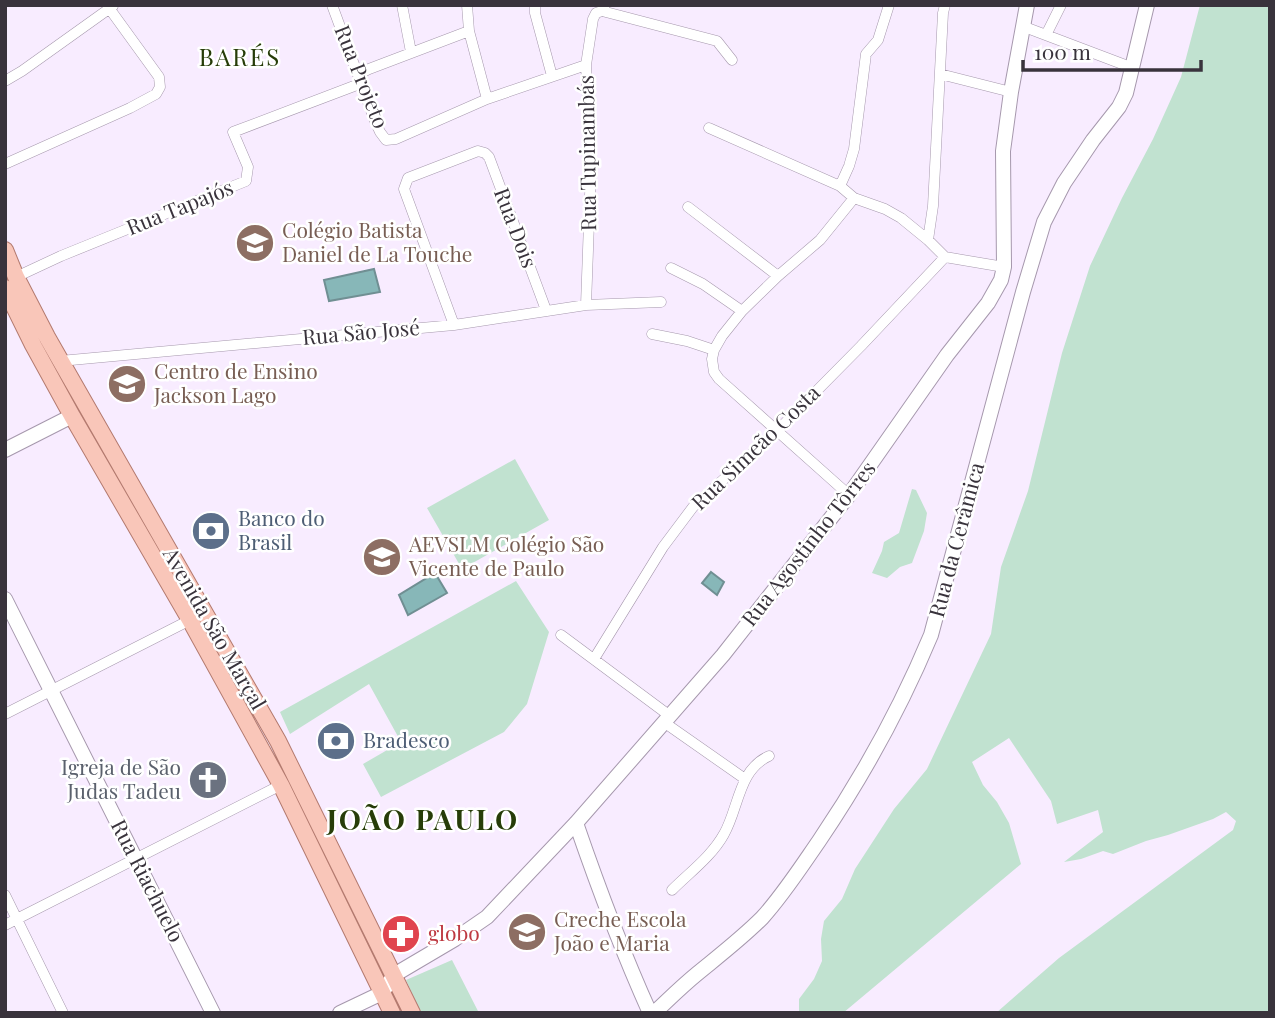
<svg xmlns="http://www.w3.org/2000/svg" width="1275" height="1018" font-family="'Playfair Display',serif">
  <style>
    .green { fill: #c1e2d0 }
    .water { fill: #87b7b8; stroke: #708f93; stroke-width: 2 }
    .lines { fill: none; stroke-linecap: round; stroke-linejoin: round }
    .street-casing { stroke: #a698ad; stroke-width: 11 }
    .secondary-casing { stroke: #a698ad; stroke-width: 16 }
    .primary-casing { stroke: #b37a6f; stroke-width: 18 }
    .street { stroke: #fff; stroke-width: 10 }
    .secondary { stroke: #fff; stroke-width: 14 }
    .primary { stroke: #f9c6b9; stroke-width: 16 }
    .labels { text-anchor: middle; stroke-width: 5; stroke-linejoin: round; paint-order: stroke }
    .street-label { font-size: 21px; fill: #39333c; stroke: #fff }
    .education-label { font-size: 21px; fill: #785e54; stroke: #fff; text-anchor: start }
    .service-label { font-size: 21px; fill: #4e5e75; stroke: #fff; text-anchor: start }
    .worship-label { font-size: 21px; fill: #5b616d; stroke: #fff; text-anchor: end }
    .health-label { font-size: 21px; fill: #be3a42; stroke: #fff; text-anchor: start }
    .quarter-label { font-size: 24px; letter-spacing: 2px; fill: #273d09; stroke: #fff }
    .district-label { font-size: 28px; font-weight: bold; letter-spacing: 2px; fill: #273d09; stroke: #fff }
  </style>
  <rect width="100%" height="100%" fill="#f8ecff"/>
  <path class="green" d="M1200 5H1270V1013H996L1059 958 1233 830 1236 821 1226 812 1213 819 1168 835 1146 841 1113 854 1103 851 1081 859 1064 862 1103 832 1098 810 1057 824 1051 801 1009 738 972 762 983 785 997 802 1009 823 1021 864 843 1013H799V999L814 979 822 961 821 939 824 921 842 899 855 869 894 809 927 769 991 634 1001 567 1028 491 1062 353 1090 266 1122 198 1153 139 1181 77Z
    M515 459 549 520 462 569 427 508Z
    M912 489 916 490 927 513 924 531 912 563 900 567 887 578 872 573 882 551 884 542 899 533Z
    M516 581 549 632 527 704 504 732 381 797 363 764 401 742 369 684 290 734 280 712Z
    M452 960 479 1013H421L406 980Z"/>
  <path class="water" d="M374 269 380 292 329 301 324 280Z
    M711 572 724 582 717 595 702 583Z
    M435 573 447 593 408 615 399 595Z"/>
  <g class="lines">
    <g class="street-casing">
      <path id="street" d="M332 5 375 121 380 132 386 140 396 139 487 99 586 65
        M402 5 411 52
        M467 5 469 31 487 99
        M535 5V13L552 76
        M602 11 717 41 732 60
        M1022 26 1133 68
        M1046 35 1061 5
        M359 74 369 69 469 31
        M940 74 1011 92
        M5 81 22 71 113 6
        M709 128 840 186 854 198 885 209 901 218 928 240 945 257 1004 267
        M5 164 130 108 156 94 160 87 159 77 109 8
        M840 186 849 166 854 149 866 54 878 40 889 5
        M688 207 778 276
        M928 240 933 206 943 13 945 5
        M671 268 703 284 742 311
        M16 277 61 256 246 181 248 167 233 132 362 83
        M586 305 591 168 586 65 593 19 596 13 602 11 605 5
        M454 325 404 189 408 178 478 151 485 153 489 157 546 310
        M652 334 687 341 714 350
        M60 361 454 325 586 305 661 302
        M849 495 719 379 714 372 712 359 714 350 722 336 742 311 778 276 820 240 854 198
        M561 635 670 716
        M594 659 663 547 693 507 776 432 861 346 945 257
        M5 714 190 620
        M665 723 745 779
        M672 890C689 873 712 856 724 834 739 808 738 770 769 756
        M5 895 63 1013
        M5 925 281 785"/>
    </g>
    <g class="secondary-casing">
      <path id="secondary" d="M5 450 72 416
        M5 599 213 1013
        M576 823C598 887 622 951 650 1013
        M340 1013 382 993 394 975 455 939 487 917 576 823 723 655 849 495 947 355 988 303 1001 280 1004 267 1003 151 1011 92 1027 5
        M654 1013C668 1000 682 986 698 973 720 955 742 938 762 918 783 895 801 867 819 841 863 776 901 707 931 635L1023 292 1044 222 1064 183 1093 140 1119 107 1126 93 1147 5"/>
    </g>
    <g class="primary-casing">
      <path id="primary" d="M5 250 16 277 47 337 278 741 412 1013
        M5 288 33 345 72 416 190 620 281 785 392 1013"/>
    </g>
    <use href="#street" class="street"/>
    <use href="#secondary" class="secondary"/>
    <use href="#primary" class="primary"/>
  </g>
  <defs>
    <g id="school-disc" transform="scale(2.0125)"><circle r="9.5" fill="#8d6e63" stroke="#fff"/><path d="M0-5L7-2L0 1L-7-2ZM-4 1L0 2.5L4 1V4Q0 6-4 4Z" fill="#fff"/></g>
    <g id="bank-disc" transform="scale(2.0125)"><circle r="9.5" fill="#5c6f8a" stroke="#fff"/><path d="M-6-4H6V4H-6ZM0-2.3a2.3 2.3 0 1 0 0 4.6a2.3 2.3 0 1 0 0-4.6Z" fill="#fff"/></g>
    <g id="church-disc" transform="scale(2.0125)"><circle r="9.5" fill="#6b7280" stroke="#fff"/><path d="M-1.2-6h2.4v3.5h3.3v2.4h-3.3V6h-2.4V-.1h-3.3v-2.4h3.3Z" fill="#fff"/></g>
    <g id="pharmacy-disc" transform="scale(2.0125)"><circle r="9.5" fill="#e0444e" stroke="#fff"/><path d="M-2-6h4v4h4v4h-4v4h-4v-4h-4v-4h4Z" fill="#fff"/></g>
  </defs>
  <g fill-rule="evenodd">
    <use href="#school-disc" x="255" y="243"/>
    <use href="#school-disc" x="127" y="384"/>
    <use href="#bank-disc" x="211" y="531"/>
    <use href="#school-disc" x="382" y="557"/>
    <use href="#bank-disc" x="336" y="741"/>
    <use href="#church-disc" x="208" y="780"/>
    <use href="#school-disc" x="527" y="932"/>
    <use href="#pharmacy-disc" x="401" y="934"/>
  </g>
  <g class="labels">
    <g class="street-label">
      <text transform="translate(361 77) rotate(68)" y="7">Rua Projeto</text>
      <text transform="translate(588 153) rotate(-91)" y="7">Rua Tupinambás</text>
      <text transform="translate(180 208) rotate(-22)" y="7">Rua Tapajós</text>
      <text transform="translate(515 228) rotate(69)" y="7">Rua Dois</text>
      <text transform="translate(361 333) rotate(-5)" y="7">Rua São José</text>
      <text transform="translate(756 448) rotate(-44)" y="7">Rua Simeão Costa</text>
      <text transform="translate(957 540) rotate(-75)" y="7">Rua da Cerâmica</text>
      <text transform="translate(809 544) rotate(-52)" y="7">Rua Agostinho Tôrres</text>
      <text transform="translate(214 629) rotate(60)" y="7">Avenida São Marçal</text>
      <text transform="translate(147 881) rotate(63)" y="7">Rua Riachuelo</text>
    </g>
    <g class="education-label">
      <text x="282" y="238">Colégio Batista<tspan x="282" dy="24">Daniel de La Touche</tspan></text>
      <text x="154" y="379">Centro de Ensino<tspan x="154" dy="24">Jackson Lago</tspan></text>
      <text x="409" y="552">AEVSLM Colégio São<tspan x="409" dy="24">Vicente de Paulo</tspan></text>
      <text x="554" y="927">Creche Escola<tspan x="554" dy="24">João e Maria</tspan></text>
    </g>
    <g class="service-label">
      <text x="238" y="526">Banco do<tspan x="238" dy="24">Brasil</tspan></text>
      <text x="363" y="748">Bradesco</text>
    </g>
    <g class="worship-label">
      <text x="181" y="775">Igreja de São<tspan x="181" dy="24">Judas Tadeu</tspan></text>
    </g>
    <g class="health-label">
      <text x="428" y="941">globo</text>
    </g>
    <g class="quarter-label">
      <text x="240" y="66">BARÉS</text>
    </g>
    <g class="district-label">
      <text x="423" y="830">JOÃO PAULO</text>
    </g>
  </g>
  <rect width="1275" height="1018" fill="none" stroke="#39333c" stroke-width="14"/>
  <path d="M1023 60v10h178v-10" fill="none" stroke="#39333c" stroke-width="3.5"/>
  <text x="1034" y="60" font-size="21" fill="#39333c" stroke="#ffffff" stroke-width="5" paint-order="stroke">100 m</text>
</svg>
